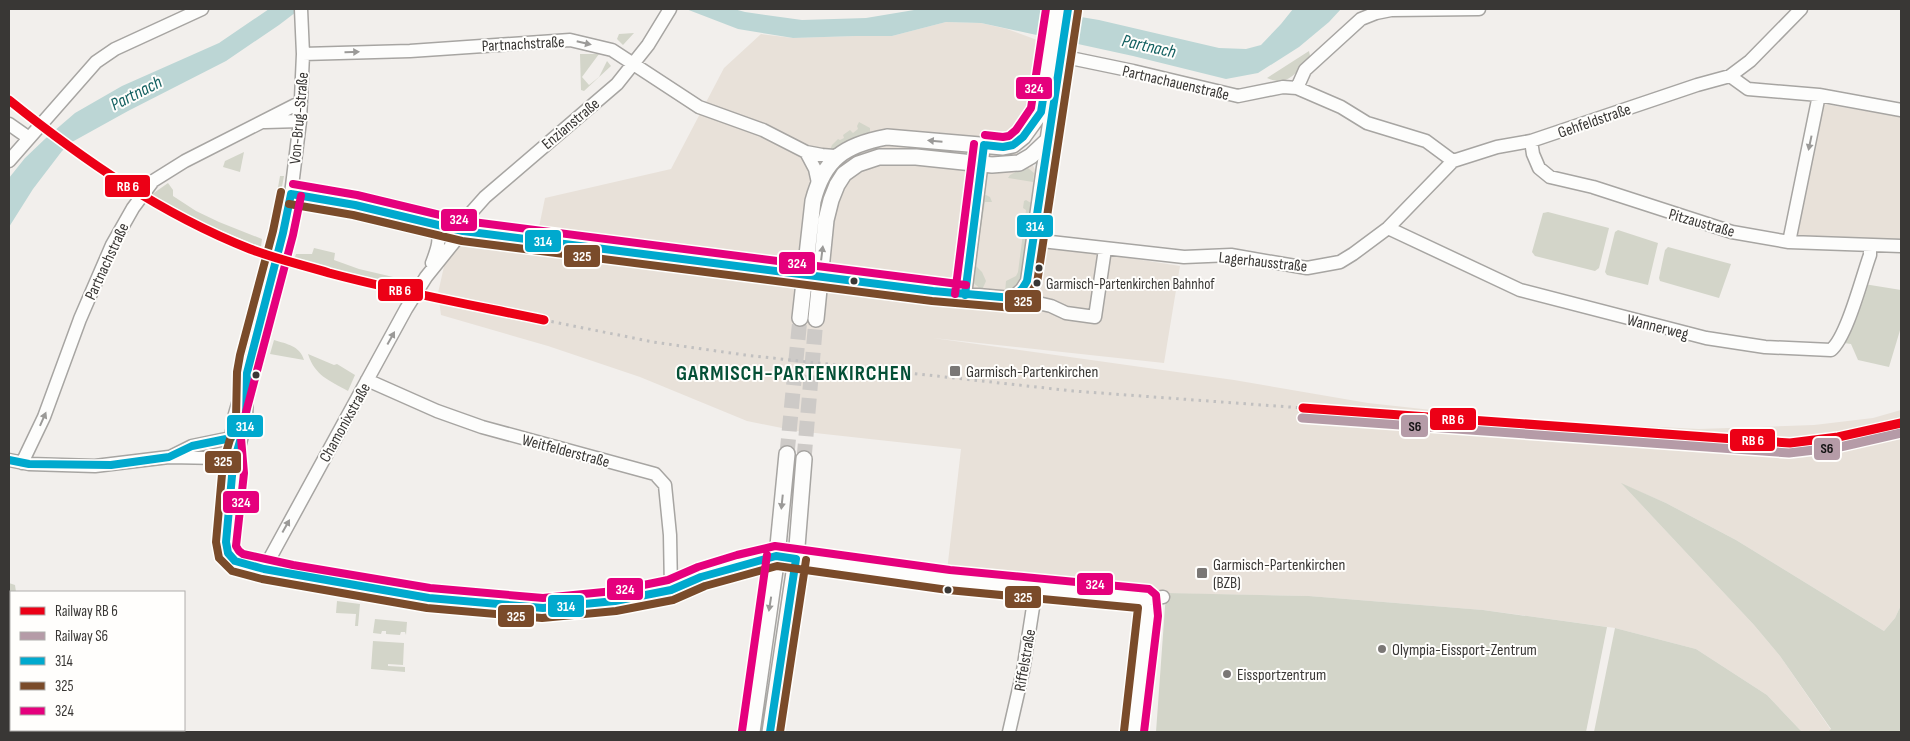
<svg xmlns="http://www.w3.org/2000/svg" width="1910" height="741" font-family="'Sofia Sans Condensed',sans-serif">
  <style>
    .built { fill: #e8e1d9 }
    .green { fill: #d3d5c9 }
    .water { fill: #bcd6d5 }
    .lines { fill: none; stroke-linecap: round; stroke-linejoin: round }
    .major-tunnel { stroke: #cdcac7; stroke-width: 15; stroke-dasharray: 15 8; stroke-linecap: butt }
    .minor-casing { stroke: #a7a5a2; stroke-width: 15 }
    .major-casing { stroke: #a7a5a2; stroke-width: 18 }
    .minor { stroke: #fdfdfc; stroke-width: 12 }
    .major { stroke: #fdfdfc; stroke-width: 15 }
    .rail { stroke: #c1c0c0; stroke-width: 3; stroke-dasharray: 2.5 5; stroke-linecap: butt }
    .minor-bridge-casing { stroke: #a7a5a2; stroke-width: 15; stroke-linecap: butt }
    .minor-bridge { stroke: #fdfdfc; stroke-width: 12 }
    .bus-1-casing { stroke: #fffefc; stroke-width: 11 }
    .bus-2-casing { stroke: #fffefc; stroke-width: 11 }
    .bus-3-casing { stroke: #fffefc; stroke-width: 11 }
    .bus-1 { stroke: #00a9ce; stroke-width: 8 }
    .bus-2 { stroke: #7a4b2a; stroke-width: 8 }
    .bus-3 { stroke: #e5007d; stroke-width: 8 }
    .rail-1-casing { stroke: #fffefc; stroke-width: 12 }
    .rail-2-casing { stroke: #fffefc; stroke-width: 12 }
    .rail-1 { stroke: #ec0016; stroke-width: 9 }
    .rail-2 { stroke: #b59ba7; stroke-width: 9 }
    .oneway { fill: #9b9a98 }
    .bus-dot { fill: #393735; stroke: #fffefc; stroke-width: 2 }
    .poi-dot { fill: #7a7775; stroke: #fffefc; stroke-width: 2 }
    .labels { text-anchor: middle; stroke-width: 4; stroke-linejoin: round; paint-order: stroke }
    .bus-label { font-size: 15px; fill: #393735; stroke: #fffefc; text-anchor: start }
    .street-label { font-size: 16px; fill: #393735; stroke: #fffefc }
    .poi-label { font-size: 16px; fill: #393735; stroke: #fffefc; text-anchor: start }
    .water-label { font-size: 18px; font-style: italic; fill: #136061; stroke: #fffefc }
    .district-label { font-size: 21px; font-weight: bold; letter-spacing: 1px; fill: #055036; stroke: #fffefc }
    .line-badge { stroke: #fffefc; stroke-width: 2 }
    .badge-label { font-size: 14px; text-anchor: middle; font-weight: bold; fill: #fff }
    .pale-badge-label { font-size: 14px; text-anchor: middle; font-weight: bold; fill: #111 }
  </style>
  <rect width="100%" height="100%" fill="#f2efec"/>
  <path class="built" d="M946 22 981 23 1007 29 1040 41 1030 110 1017 153 1031 162 1038 175 1029 242 1180 266 1164 363 933 338 1234 380 1368 403 1523 420 1699 429 1814 425 1873 418 1901 410V605L1895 618 1884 631 1736 540 1666 503 1622 484 1754 625 1780 656 1831 730 1828 732H1802L1767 695 1696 649 1615 628 1483 610 1309 596 1141 593 947 571 961 449 797 431 747 421 640 377 548 346 441 315 438 293 452 231 537 237 545 198 671 169 724 68 761 34 793 38 856 36H892Z
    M1812 102 1901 117V240L1785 235Z"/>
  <path class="green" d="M634 33 623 45 617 39 619 34Z
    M1309 51 1310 56C1297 71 1289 88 1267 78Z
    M580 54H599L582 77 589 85 599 77 607 61 611 66 584 91 581 90Z
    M859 122 870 128V135L841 148 830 150 832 145 838 139 840 140 844 138 843 135 850 130 853 133 858 129 857 126Z
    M244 152 240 172 223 167 225 161Z
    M1023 168H1028L1034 173 1033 182 1008 178 1010 175Z
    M280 176H284L270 251 265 249 269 240Z
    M168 183 173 190V196L196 211 219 222 262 239 261 247 203 223 151 195Z
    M986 195 990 197 992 202H985L975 265 982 272 986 281 982 290 971 281 982 196Z
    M1026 200 1031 203C1029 219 1026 274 1018 285 1014 290 1010 292 1005 293L1006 281 1016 276 1018 272 1026 210 1023 208 1024 201Z
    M1548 212 1609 228 1599 268 1595 271 1535 256 1532 252 1543 213Z
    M1618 230 1658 243 1648 285 1607 275 1605 272 1615 232Z
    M1668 247 1731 264 1719 298 1660 281 1659 278 1665 250Z
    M314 248 335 253 334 260 359 269 406 280 401 288 331 271 294 260 296 254H312Z
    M1864 284 1901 290V327L1889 367 1858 360 1851 344 1844 343Z
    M274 340C287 344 300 346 304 360L270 354Z
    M308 354 334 365 337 364 355 375 348 391C329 380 315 376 308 354Z
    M1621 483 1666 503 1736 540 1884 631 1895 618 1901 605V732H1828L1831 729 1780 656 1754 625Z
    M9 583 15 585 16 592H11V730H140L139 732H9Z
    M1166 593 1309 596 1483 610 1607 627 1586 732H1156Z
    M337 601 360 604 358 626H355L356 614 336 613Z
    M375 619 407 622 406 635 405 632H401L400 635 386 634V631H382L381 634 373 633Z
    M1615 628 1696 649 1767 695 1802 732H1594Z
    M373 641 404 643 403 665 388 664V666L405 667V672L371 669Z"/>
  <path class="water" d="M269 9H300L279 25 226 61 128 111 72 142 62 151 33 189 9 227V178L25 158 46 138 75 113 122 86 219 43Z
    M686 9H734L745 12 802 20 866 18 920 9H1033L1099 20 1219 48 1246 49 1261 45 1281 24 1293 9H1341L1329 22 1299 47 1258 73 1226 79 1133 56 981 23 946 22 892 36H856L793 38 738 29Z"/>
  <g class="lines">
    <path class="major-tunnel" d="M787 454 800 318
      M804 459 816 319"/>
    <g class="minor-casing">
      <path id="minor" d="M301 9 303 54 300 121 291 194 283 233 248 369 235 414 231 438 234 472 226 542 228 553 235 561 291 575 429 598 473 603 543 608 615 601 671 590 701 577 739 565 776 556 949 580 1147 599 1148 615 1134 732
        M303 54 410 51 570 40 612 50 699 107 763 130 806 152 822 155 834 156 841 154
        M1051 54 1133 71 1238 96 1283 87 1297 88 1341 107 1367 123 1426 141 1453 161 1497 147 1531 141 1697 85 1730 76 1748 89 1819 95 1901 110
        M1730 76 1750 61 1801 9
        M1297 88 1305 70 1361 19 1376 13 1391 10 1479 9
        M265 122 300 121
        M9 124 29 138
        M1531 141 1533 154 1539 168 1550 177 1593 187 1732 232 1789 242 1901 246
        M806 152 815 169 818 183
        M9 161 96 62 115 49 202 9
        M291 194 355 205 463 231 788 272
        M1388 228 1520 290 1706 338 1765 347 1831 350C1847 337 1862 277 1870 255V246
        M1033 240 1184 257 1231 255 1307 268 1340 262 1353 254 1388 228 1453 161
        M1789 242 1819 95
        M432 263C437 250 442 238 435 225
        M836 278 933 291 1012 298 1022 289 1027 281 1043 167 1048 140
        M965 295 984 145
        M1017 295 1025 300 1051 306 1066 313 1095 317 1105 249
        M367 380 437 411 482 427 655 474 665 485 670 535 671 590
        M172 456 192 446 231 438
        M236 458 246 421 247 382
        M9 460 29 464 95 466 169 457 220 458 233 465
        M22 463 44 417 80 319 112 245 133 208 153 181 185 161 301 102
        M264 569 406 309 426 277 463 231 469 215 485 197 617 84 648 45 670 9
        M1147 599 1163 597
        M1009 732 1023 671 1036 588"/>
    </g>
    <g class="major-casing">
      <path id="major" d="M800 318 813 201C824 159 844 145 887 137L1003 147 1013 145 1023 137 1041 112 1056 9
        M816 319 826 220 831 200 837 185 844 174 858 164 879 157H916L992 165 1019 163 1031 156 1048 140 1068 9
        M752 732 777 556 787 454
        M770 732 796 559 804 459"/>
    </g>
    <use href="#minor" class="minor"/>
    <use href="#major" class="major"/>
    <path class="rail" d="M544 320 653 342 745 355 1073 391 1303 408
      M1316 409 1408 423"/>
    <g class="minor-bridge-casing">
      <path id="minor-bridge" d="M788 272 836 278"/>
    </g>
    <use href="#minor-bridge" class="minor-bridge"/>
    <g class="bus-1-casing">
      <path id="bus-1" d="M984 145 1003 147 1013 145 1023 137 1041 112 1044 93
        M291 194 355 205 463 231 933 291 1012 298 1022 289 1027 281 1068 9
        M291 194 283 233 247 373 246 421 233 465 226 542 228 553 235 561 264 569 429 598 543 608 615 601 671 590 701 577 776 556 796 559
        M965 295 984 145
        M9 460 29 464 111 465 169 457 192 446 231 438
        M770 732 796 559"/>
    </g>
    <g class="bus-2-casing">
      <path id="bus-2" d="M281 192 273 231 240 355 237 372 236 419 223 463 216 542 219 558 232 571 262 579 427 608 542 618 616 611 673 600 705 586 777 566 948 590 1138 608 1124 731
        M289 204 353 215 462 241 932 301 1014 308 1029 296 1037 283 1078 11
        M780 732 806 560"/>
    </g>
    <g class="bus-3-casing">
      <path id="bus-3" d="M985 135 1003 137 1009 136 1016 130 1031 108 1046 9
        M293 184 357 195 465 221 966 285
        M301 196 293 235 245 416 241 438 244 473 236 546 239 551 243 554 293 565 430 588 543 598 614 591 668 580 698 567 737 555 775 546 950 570 1149 589 1156 595 1158 616 1144 732
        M955 294 974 144
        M742 731 767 555"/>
    </g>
    <use href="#bus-1" class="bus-1"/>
    <use href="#bus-2" class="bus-2"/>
    <use href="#bus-3" class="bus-3"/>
    <g class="rail-1-casing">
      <path id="rail-1" d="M9 100C82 159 161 214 250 249 276 259 303 265 329 273 400 292 472 305 544 320
        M1303 408 1790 443 1838 437 1901 423"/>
    </g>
    <g class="rail-2-casing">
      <path id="rail-2" d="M1302 418 1789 453 1840 447 1901 433"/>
    </g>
    <use href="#rail-1" class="rail-1"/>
    <use href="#rail-2" class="rail-2"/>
  </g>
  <defs><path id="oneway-solid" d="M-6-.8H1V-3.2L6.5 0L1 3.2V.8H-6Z" transform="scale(1.25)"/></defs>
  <g class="oneway">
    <use href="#oneway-solid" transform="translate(584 43) rotate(13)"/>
    <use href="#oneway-solid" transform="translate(352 52) rotate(-2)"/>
    <use href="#oneway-solid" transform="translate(935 141) rotate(-175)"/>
    <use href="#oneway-solid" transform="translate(1810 143) rotate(102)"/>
    <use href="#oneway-solid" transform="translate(822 253) rotate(-83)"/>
    <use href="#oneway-solid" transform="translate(391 338) rotate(-61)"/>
    <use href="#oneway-solid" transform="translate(43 419) rotate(-66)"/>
    <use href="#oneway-solid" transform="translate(782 502) rotate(96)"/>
    <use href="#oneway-solid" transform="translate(286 526) rotate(-61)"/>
    <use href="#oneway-solid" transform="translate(770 604) rotate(99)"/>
  </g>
  <g class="bus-dot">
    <circle cx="1039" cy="268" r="4.5"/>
    <circle cx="854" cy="281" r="4.5"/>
    <circle cx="1037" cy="283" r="4.5"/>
    <circle cx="256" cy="375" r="4.5"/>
    <circle cx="948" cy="590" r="4.5"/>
  </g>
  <g class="poi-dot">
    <rect x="949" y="365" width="12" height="12" rx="2.5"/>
    <rect x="1196" y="567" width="12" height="12" rx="2.5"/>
    <circle cx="1382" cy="649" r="5"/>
    <circle cx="1227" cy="674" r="5"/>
  </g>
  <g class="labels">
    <g class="bus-label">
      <text x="1046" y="289">Garmisch-Partenkirchen Bahnhof</text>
    </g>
    <g class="street-label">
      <text transform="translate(523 43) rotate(-3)" y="6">Partnachstraße</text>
      <text transform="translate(1176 82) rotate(13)" y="6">Partnachauenstraße</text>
      <text transform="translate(298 118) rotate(-85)" y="6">Von-Brug-Straße</text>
      <text transform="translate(1594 120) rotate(-19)" y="6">Gehfeldstraße</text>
      <text transform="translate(570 123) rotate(-40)" y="6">Enzianstraße</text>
      <text transform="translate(1702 222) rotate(16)" y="6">Pitzaustraße</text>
      <text transform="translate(106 261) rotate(-65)" y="6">Partnachstraße</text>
      <text transform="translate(1263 261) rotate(6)" y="6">Lagerhausstraße</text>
      <text transform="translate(1658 326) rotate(14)" y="6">Wannerweg</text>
      <text transform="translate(344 422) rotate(-61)" y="6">Chamonixstraße</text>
      <text transform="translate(566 450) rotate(15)" y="6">Weitfelderstraße</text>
      <text transform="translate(1024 660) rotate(-80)" y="6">Riffelstraße</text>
    </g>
    <g class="poi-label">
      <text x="966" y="377">Garmisch-Partenkirchen</text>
      <text x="1213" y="570">Garmisch-Partenkirchen<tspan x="1213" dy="18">(BZB)</tspan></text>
      <text x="1392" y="655">Olympia-Eissport-Zentrum</text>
      <text x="1237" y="680">Eissportzentrum</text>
    </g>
    <g class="water-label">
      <text transform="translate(1149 46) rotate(13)" y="6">Partnach</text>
      <text transform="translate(136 93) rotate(-27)" y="6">Partnach</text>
    </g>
    <g class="district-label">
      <text x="794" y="380">GARMISCH-PARTENKIRCHEN</text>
    </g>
  </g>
  <g class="line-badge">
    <rect x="1015" y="76" width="38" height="24" rx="5" fill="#e5007d"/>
    <rect x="104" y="174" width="47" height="24" rx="5" fill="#ec0016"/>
    <rect x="440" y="208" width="38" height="24" rx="5" fill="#e5007d"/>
    <rect x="1016" y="214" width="38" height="24" rx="5" fill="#00a9ce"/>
    <rect x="524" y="229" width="38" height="24" rx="5" fill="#00a9ce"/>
    <rect x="563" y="244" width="38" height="24" rx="5" fill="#7a4b2a"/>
    <rect x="778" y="251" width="38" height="24" rx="5" fill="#e5007d"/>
    <rect x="377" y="278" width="47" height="24" rx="5" fill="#ec0016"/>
    <rect x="1004" y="289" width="38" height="24" rx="5" fill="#7a4b2a"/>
    <rect x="1429" y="407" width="48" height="24" rx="5" fill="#ec0016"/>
    <rect x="226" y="414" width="38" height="24" rx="5" fill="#00a9ce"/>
    <rect x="1400" y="414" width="29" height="24" rx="5" fill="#b59ba7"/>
    <rect x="1729" y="428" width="47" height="24" rx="5" fill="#ec0016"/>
    <rect x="1813" y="437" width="28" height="24" rx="5" fill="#b59ba7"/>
    <rect x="204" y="450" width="38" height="24" rx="5" fill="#7a4b2a"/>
    <rect x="222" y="490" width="38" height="24" rx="5" fill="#e5007d"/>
    <rect x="1076" y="572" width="38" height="24" rx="5" fill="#e5007d"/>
    <rect x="606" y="577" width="38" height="24" rx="5" fill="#e5007d"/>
    <rect x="1004" y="585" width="38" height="24" rx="5" fill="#7a4b2a"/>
    <rect x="547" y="594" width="38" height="24" rx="5" fill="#00a9ce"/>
    <rect x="497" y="604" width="38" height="24" rx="5" fill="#7a4b2a"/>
  </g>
  <g class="badge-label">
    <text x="1034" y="93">324</text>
    <text x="128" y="191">RB 6</text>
    <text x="459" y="224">324</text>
    <text x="1035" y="231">314</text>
    <text x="543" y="246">314</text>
    <text x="582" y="261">325</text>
    <text x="797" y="268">324</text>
    <text x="400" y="295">RB 6</text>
    <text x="1023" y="306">325</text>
    <text x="1453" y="424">RB 6</text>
    <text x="245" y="431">314</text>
    <text x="1753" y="445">RB 6</text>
    <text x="223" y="466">325</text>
    <text x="241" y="507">324</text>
    <text x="1095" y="589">324</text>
    <text x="625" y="594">324</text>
    <text x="1023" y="602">325</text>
    <text x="566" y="611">314</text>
    <text x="516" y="621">325</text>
  </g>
  <g class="pale-badge-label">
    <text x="1415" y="431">S6</text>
    <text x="1827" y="453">S6</text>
  </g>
  <rect width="1910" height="741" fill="none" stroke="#393735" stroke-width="20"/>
  <rect x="10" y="591" width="175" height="140" fill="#fffefc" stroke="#b0aeac"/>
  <rect x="20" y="607" width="25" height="8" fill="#ec0016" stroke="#b0aeac"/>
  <text x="55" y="616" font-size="15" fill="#393735">Railway RB 6</text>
  <rect x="20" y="632" width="25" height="8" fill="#b59ba7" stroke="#b0aeac"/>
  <text x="55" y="641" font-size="15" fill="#393735">Railway S6</text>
  <rect x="20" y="657" width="25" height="8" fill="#00a9ce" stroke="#b0aeac"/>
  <text x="55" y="666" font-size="15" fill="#393735">314</text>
  <rect x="20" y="682" width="25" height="8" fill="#7a4b2a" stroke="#b0aeac"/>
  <text x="55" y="691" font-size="15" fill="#393735">325</text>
  <rect x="20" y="707" width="25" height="8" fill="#e5007d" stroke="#b0aeac"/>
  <text x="55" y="716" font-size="15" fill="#393735">324</text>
</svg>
